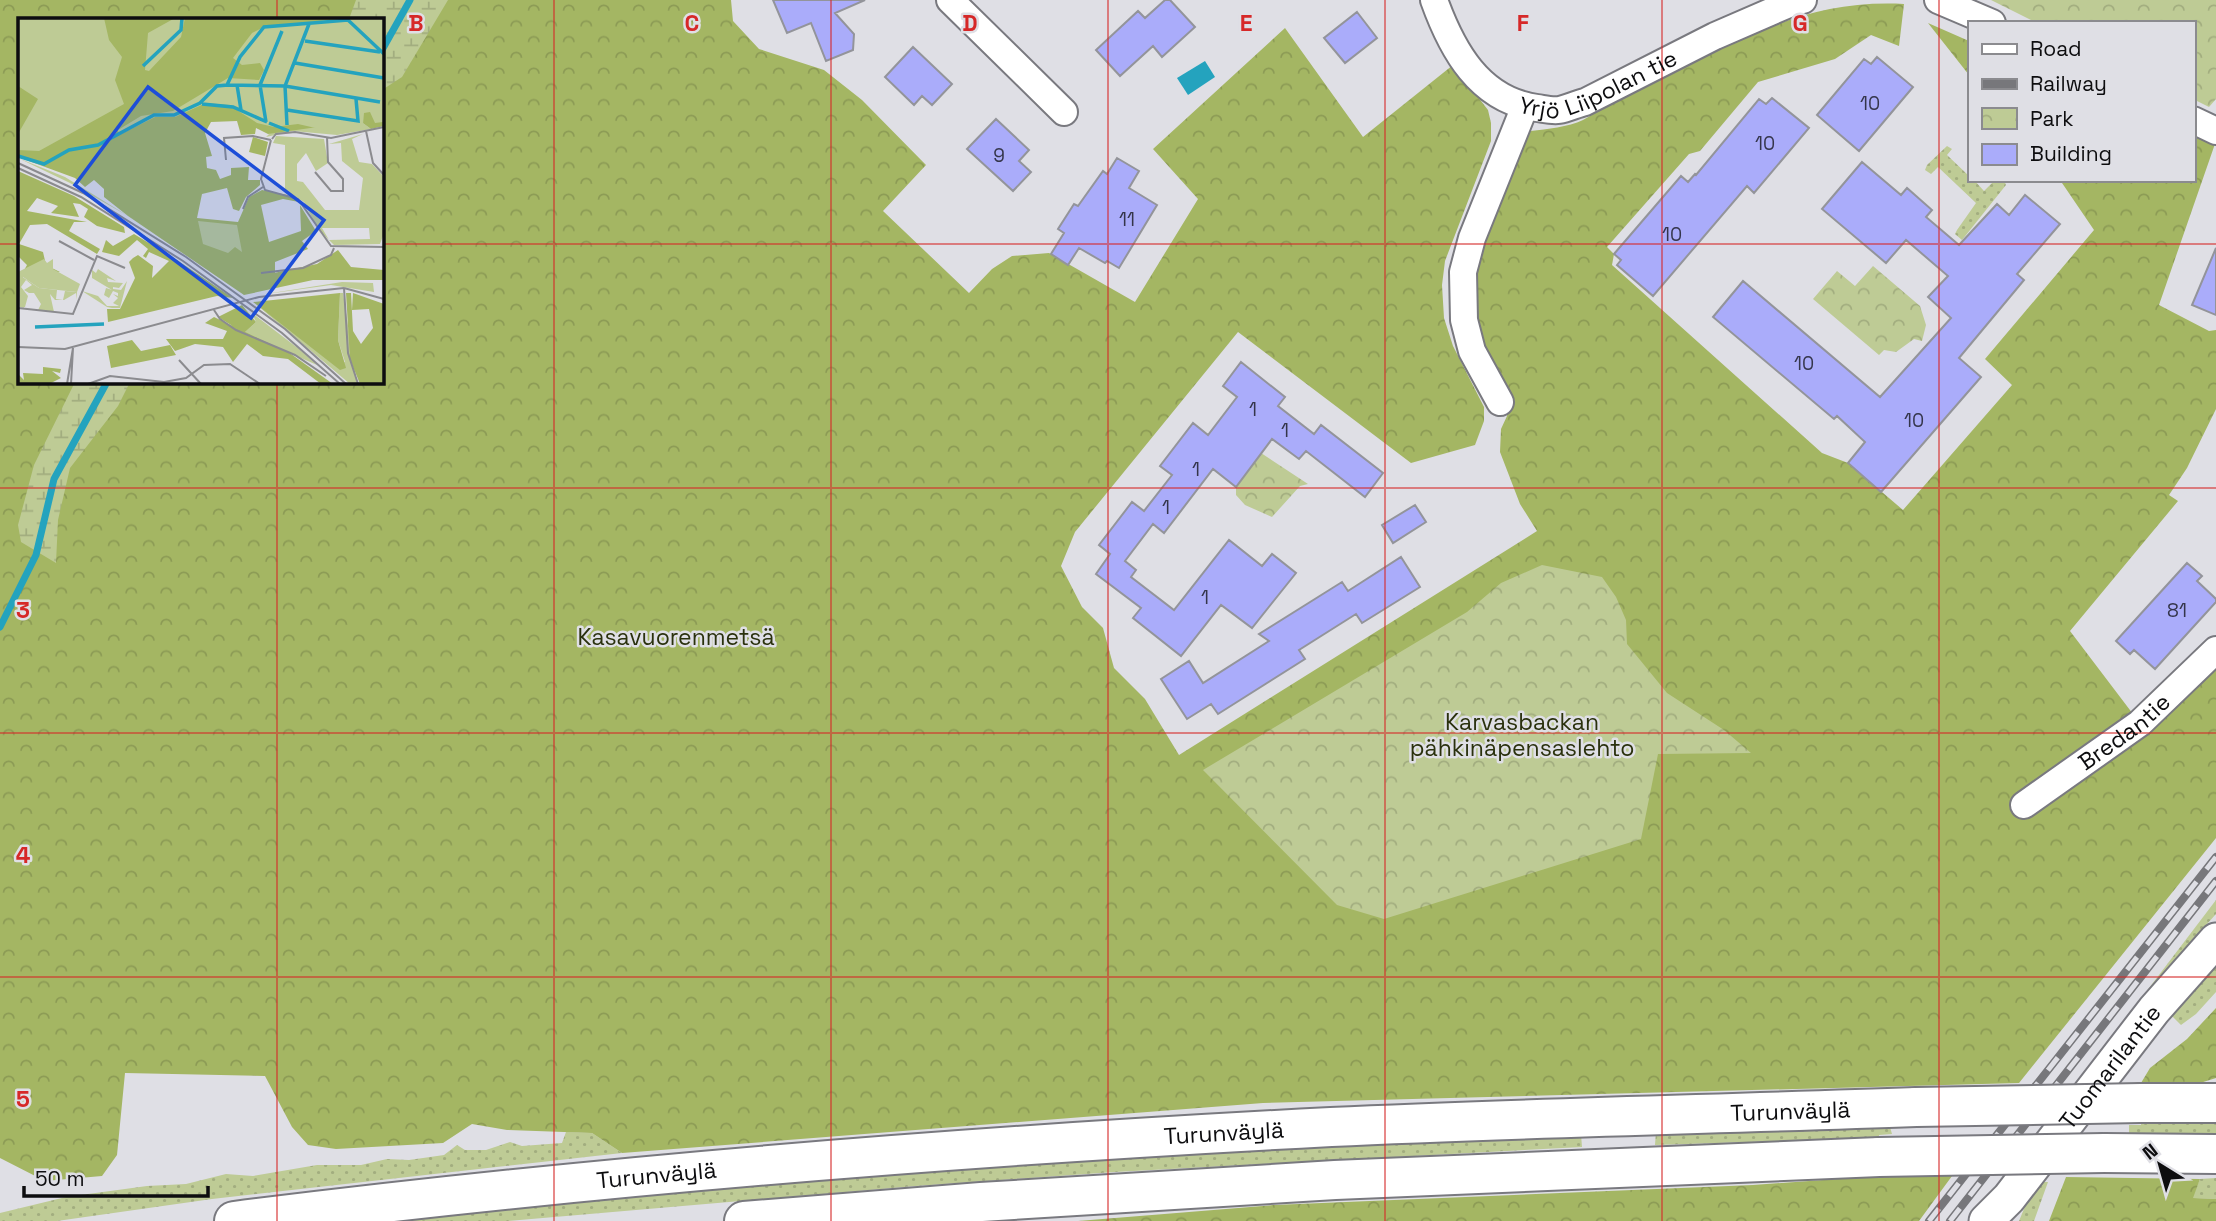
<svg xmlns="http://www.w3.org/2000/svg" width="2216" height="1221" font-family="'Space Grotesk',sans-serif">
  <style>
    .grass { fill: url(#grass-dots) }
    .forest { fill: url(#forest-crowns); fill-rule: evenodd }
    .wetland { fill: url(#wetland-marsh) }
    .park { fill: url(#park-crowns) }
    .water { fill: #24a3be }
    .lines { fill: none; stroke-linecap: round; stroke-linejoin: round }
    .stream { stroke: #24a3be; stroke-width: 7 }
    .building { fill: #aaacfa; stroke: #93949a; stroke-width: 2 }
    .minor-casing { stroke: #79797f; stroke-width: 30 }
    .major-casing { stroke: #79797f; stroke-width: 37 }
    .highway-casing { stroke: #79797f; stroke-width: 42 }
    .minor { stroke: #fff; stroke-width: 26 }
    .major { stroke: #fff; stroke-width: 33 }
    .highway { stroke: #fff; stroke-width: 38 }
    .rail-casing { stroke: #77777b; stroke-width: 8 }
    .rail { stroke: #dfdfe5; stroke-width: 5; stroke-dasharray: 16; stroke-linecap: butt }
    .highway-bridge-casing { stroke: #79797f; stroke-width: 42; stroke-linecap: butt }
    .highway-bridge { stroke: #fff; stroke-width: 38 }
    .grid { fill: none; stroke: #d62828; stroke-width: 2; stroke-opacity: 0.55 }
    .labels { text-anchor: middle; stroke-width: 5; stroke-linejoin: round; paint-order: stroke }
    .number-label { font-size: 19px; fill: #34354a }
    .street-label { font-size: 23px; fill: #0d0d0f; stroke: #dfdfe5 }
    .park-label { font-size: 23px; fill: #2a310d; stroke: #dfdfe5 }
    .inset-river { fill: none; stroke: #24a3be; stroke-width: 3.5 }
    .inset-road { fill: none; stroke: #8b8b8f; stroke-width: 2 }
    .view { fill: #1d4ed8; fill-opacity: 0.15; stroke: #1d4ed8; stroke-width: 3.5 }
    .inset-edge { fill: none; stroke: #0d0d0f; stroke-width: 3.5 }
    .grid-label { font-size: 23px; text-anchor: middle; font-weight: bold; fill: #d62828; stroke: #dfdfe5; stroke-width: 5; stroke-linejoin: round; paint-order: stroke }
  </style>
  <defs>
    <pattern id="grass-dots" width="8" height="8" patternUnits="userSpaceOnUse" patternTransform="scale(1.75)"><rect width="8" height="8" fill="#becb95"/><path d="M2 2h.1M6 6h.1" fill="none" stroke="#a2ad7f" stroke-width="1.8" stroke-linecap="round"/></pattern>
    <pattern id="forest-crowns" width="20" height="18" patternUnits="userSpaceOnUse" patternTransform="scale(1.75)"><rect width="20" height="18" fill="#a4b663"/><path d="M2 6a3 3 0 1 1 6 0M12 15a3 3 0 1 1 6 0" fill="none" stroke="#8c9b55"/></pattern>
    <pattern id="wetland-marsh" width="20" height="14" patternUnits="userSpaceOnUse" patternTransform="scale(1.75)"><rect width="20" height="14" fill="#becb95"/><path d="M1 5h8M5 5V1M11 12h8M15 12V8" fill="none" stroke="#a2ad7f"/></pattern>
    <pattern id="park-crowns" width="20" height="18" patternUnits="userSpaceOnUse" patternTransform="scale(1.75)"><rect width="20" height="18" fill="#becb95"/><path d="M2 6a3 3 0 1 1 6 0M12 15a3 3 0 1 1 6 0" fill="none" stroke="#a2ad7f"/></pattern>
  </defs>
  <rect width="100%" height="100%" fill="#dfdfe5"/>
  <path class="grass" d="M1947 146 1952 149 1947 155 1969 176V180H1974L1984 191 1995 180H2004L2006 185 1962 240 1955 234 1957 230 1976 203 1938 167 1931 174 1925 170 1927 165Z
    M2216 900V914L2146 992Z
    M2216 962V992L2196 1014 2181 1025 2171 1015Z
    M2141 1120H2216V1134L2129 1133V1125H2141Z
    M1873 1126 1890 1127 1892 1134 1879 1135V1138L1655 1145 1656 1131Z
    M566 1132 592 1133 622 1153 212 1199 57 1221H0V1213L66 1197 147 1186 186 1184 226 1174 253 1176 317 1165H361L387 1159 409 1160 444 1155 457 1145 465 1150H486L510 1142 522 1146 562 1143Z
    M1581 1134 1582 1147 1115 1172 916 1186 508 1221H370C773 1178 1176 1153 1581 1134Z
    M2216 1178V1199L2192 1198 2200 1179Z
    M2042 1182H2048L2034 1221H2019L2031 1192Z"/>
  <path class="forest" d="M0 0H731L733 21 759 49 824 70 862 100 926 165 883 211 969 293 992 269 1012 256 1049 253 1135 302 1198 199 1153 149 1285 28 1363 137 1453 65 1488 110 1491 123V141L1445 261 1442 285 1444 318 1453 346 1484 407V421L1475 445 1411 463 1238 332 1075 532 1061 566 1082 607 1103 628 1114 668 1145 699 1179 755 1537 531 1520 504 1500 452 1501 429 1507 416 1509 402 1475 326 1472 273 1524 134 1531 131C1547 129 1568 127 1583 120 1600 111 1616 99 1633 90 1654 79 1676 71 1697 61 1767 26 1821 0 1904 4L1899 46 1871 35 1835 59 1758 82 1700 151 1689 154 1607 247 1614 254 1612 265 1822 453 1848 463 1903 510 2012 385 1985 359 2094 230 2060 180H2193V132L2216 141 2159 305 2209 331 2216 330V409L2187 468 2169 495 2178 501 2070 631 2136 718 2216 662V838L2019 1083 1263 1103 622 1153 592 1133 507 1130 472 1124 443 1143 336 1149 308 1145 292 1127 265 1076 125 1073 117 1155 102 1176 45 1181 0 1158ZM19 19H382V382H19Z
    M1928 23 1969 41V75Z
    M2216 1008V1078L2200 1083H2141L2150 1068 2187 1039Z
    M1879 1176H1952L1919 1221H1078L1274 1205 1753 1185Z
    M2066 1177 2200 1179 2193 1198 2216 1199V1221H2049Z"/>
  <path class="wetland" d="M356 0H448L402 77 382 90V19H349Z
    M75 382H130L118 406 70 468 58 520 56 563 21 542 18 525 34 465Z"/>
  <path class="park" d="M1991 0H2216V99L2209 107 2193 99V23H2037Z
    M1873 266 1920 306 1926 325 1922 341 1914 339 1896 352 1884 350 1879 355 1813 299 1837 271 1855 286Z
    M1261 453 1308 484 1300 486 1272 517 1245 505 1236 495V487Z
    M1542 565 1602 577 1616 597 1626 620 1627 644 1667 693 1724 730 1751 753 1658 754 1641 839 1384 919 1337 905 1203 770 1467 612 1501 583Z"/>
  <path class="water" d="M1205 61 1215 77 1188 95 1177 78Z"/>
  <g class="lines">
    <path class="stream" d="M382 50 410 0
      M0 627 36 555 54 479 107 382"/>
  </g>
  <path class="building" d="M773 0H865L835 13 854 34 853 50 826 61 811 23 787 33Z
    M1165 0H1170L1195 27 1162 57 1153 46 1120 76 1096 50 1138 11 1145 18Z
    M1357 12 1377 38 1345 63 1324 38Z
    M913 47 952 84 932 105 922 96 914 105 885 77Z
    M1877 57 1913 87 1859 151 1817 115 1864 59 1871 64Z
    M1772 98 1809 128 1754 193 1747 186 1653 296 1617 265 1621 260 1614 254 1681 176 1688 182 1695 174 1696 175 1759 99 1766 104Z
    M996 119 1029 150 1019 161 1031 172 1013 191 967 149Z
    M1117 158 1139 171 1129 188 1157 205 1119 268 1107 261 1105 263 1079 248 1068 265 1051 254 1064 233 1058 229 1074 204 1078 206 1103 171 1107 174Z
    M1862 162 1901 195 1907 188 1932 210 1926 217 1959 245 1997 204 2009 215 2025 195 2060 224 2017 274 2024 280 1959 358 1981 377 1881 492 1848 463 1865 442 1837 416 1834 419 1713 317 1743 281 1880 397 1951 318 1928 297 1948 276 1906 240 1886 263 1822 209Z
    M2216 248V315L2192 305Z
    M1241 362 1285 397 1278 406 1314 434 1321 425 1383 473 1365 497 1306 451 1299 459 1272 439 1236 487 1213 469 1164 533 1153 524 1125 561 1136 570 1131 577 1174 610 1229 540 1262 566 1272 554 1296 573 1252 628 1221 605 1181 656 1133 618 1141 608 1096 574 1110 554 1099 545 1132 502 1144 511 1172 475 1160 466 1193 423 1208 435 1237 397 1223 386Z
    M1415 505 1426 522 1393 543 1382 525Z
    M1401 557 1420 587 1362 623 1356 614 1299 650 1305 659 1218 714 1211 704 1187 719 1161 679 1189 661 1203 683 1269 641 1259 634 1342 582 1348 591Z
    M2187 563 2202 576 2197 581 2216 599V602L2155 669 2134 650 2130 654 2116 641Z"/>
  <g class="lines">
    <g class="minor-casing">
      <g id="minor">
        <path d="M950 0 1064 112"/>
        <path id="s1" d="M1434 0C1452 50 1479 100 1537 108 1544 109 1552 111 1559 110 1567 109 1576 104 1585 102L1715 36 1791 3 1803 0"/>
        <path d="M1938 0 1992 23"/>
        <path d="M2193 120 2216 131"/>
        <path d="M1500 402 1472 351 1464 320 1463 272 1472 238 1525 106"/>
        <path id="s2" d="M2024 805 2140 723 2216 650"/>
      </g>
    </g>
    <g class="major-casing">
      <g id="major">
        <path id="s3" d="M1986 1221 2009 1198 2154 1010 2216 940"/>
      </g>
    </g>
    <g class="highway-casing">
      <g id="highway">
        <path d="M2141 1103H2216"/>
        <path d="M2104 1153 2216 1154"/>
        <path id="s4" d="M234 1221C598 1175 965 1146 1331 1127 1526 1118 1721 1114 1916 1107"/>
        <path d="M744 1221 981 1202 1335 1180 1879 1157"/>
      </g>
    </g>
    <use href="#minor" class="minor"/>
    <use href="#major" class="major"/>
    <use href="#highway" class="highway"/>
    <g class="rail-casing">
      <path id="rail" d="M1929 1221 2216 857
        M1950 1221 2216 881"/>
    </g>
    <use href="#rail" class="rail"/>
    <g class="highway-bridge-casing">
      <path id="highway-bridge" d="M1916 1107 2141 1103
        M1879 1157 2104 1153"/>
    </g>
    <use href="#highway-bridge" class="highway-bridge"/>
  </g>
  <path class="grid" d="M277 0V19M554 0V1221M831 0V1221M1108 0V1221M1385 0V1221M1662 0V1221M1939 0V1221M0 244H19M382 244H2216M277 382V1221M0 488H2216M0 733H2216M0 977H2216"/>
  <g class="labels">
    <g class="number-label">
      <text x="1870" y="110">10</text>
      <text x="1765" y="150">10</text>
      <text x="999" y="162">9</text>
      <text x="1127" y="226">11</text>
      <text x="1672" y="241">10</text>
      <text x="1804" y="370">10</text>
      <text x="1253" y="416">1</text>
      <text x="1914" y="427">10</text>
      <text x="1285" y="437">1</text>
      <text x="1196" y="476">1</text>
      <text x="1166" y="514">1</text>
      <text x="1205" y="604">1</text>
      <text x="2177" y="617">81</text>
    </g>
    <g class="street-label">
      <text dy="8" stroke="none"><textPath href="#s1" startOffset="224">Yrjö Liipolan tie</textPath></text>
      <text dy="8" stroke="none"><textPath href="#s2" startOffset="124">Bredantie</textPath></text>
      <text dy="8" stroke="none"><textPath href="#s3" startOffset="198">Tuomarilantie</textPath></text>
      <text dy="8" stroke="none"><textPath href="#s4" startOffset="1561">Turunväylä</textPath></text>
      <text dy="8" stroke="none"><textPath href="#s4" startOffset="994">Turunväylä</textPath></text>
      <text dy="8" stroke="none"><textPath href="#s4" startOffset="425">Turunväylä</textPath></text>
    </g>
    <g class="park-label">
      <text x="676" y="645">Kasavuorenmetsä</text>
      <text x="1522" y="730">Karvasbackan<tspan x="1522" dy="26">pähkinäpensaslehto</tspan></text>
    </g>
  </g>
  <g transform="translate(18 18)">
    <rect width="366" height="366" fill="#dfdfe5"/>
    <path d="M342 103 353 111 319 117 275 113 248 119 255 112ZM0 140 47 159 110 198 52 165ZM80 251 98 263 89 260 90 264 105 265 101 270 95 269V271L103 272 109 263 102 290H94L89 289 64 273 80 278 89 288H101L95 285 100 280 95 276 100 278V275L95 273 91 280 86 277 88 270 94 272 74 260V252L78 255ZM0 256 21 270 39 272 38 281 45 282 47 273 59 274 58 282V275L46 282H37L32 276 36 294 20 292 23 286 16 275H11L6 272 14 267 8 262 3 269 10 278 7 289H2ZM324 264 355 265 356 274 313 267 241 277ZM322 275H325L339 366H332L240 288 319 347 327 344 320 322ZM234 295 281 331 299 347 226 315 238 304Z" fill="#becb95"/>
    <path d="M0 0H366V108L353 111 342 103 250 116 238 110 237 116 223 117 219 103 193 104 187 115 194 138 188 139 189 150 198 152 202 161 213 157V150L231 149 230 162H242V167L228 179 221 193 215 191 209 170 184 176 179 200 220 204 231 179 244 172 270 177 281 184 265 181 243 187 251 224 283 213 282 187 298 213 284 223 290 231 257 244V255L251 256 299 246 320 232 333 249 366 252V262H295L226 277 110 198 86 179V171L76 162 67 169 57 160 0 139ZM235 119 250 124 247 138 231 134ZM0 153 56 178 106 209 107 215 79 208 66 199 70 191 62 186 55 185 61 199 33 195 40 188 19 180 9 193 69 204H56L51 213 82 231 79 236 29 206 12 207 1 226 25 234 28 247 42 254 4 256 9 247 0 238ZM116 216 159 242 215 280 199 278 90 304 89 291H102L117 260 111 244 115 240 120 237 135 248 134 260 151 243 131 234 128 240 125 238 130 231 119 222 101 238 84 234 88 222 95 228ZM322 275 320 322 328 350 322 352 235 284ZM328 275H333L335 313 343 326 355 310 351 291 334 292 335 275 366 286V366H342L332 341ZM224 287 238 304 226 315 200 299ZM196 299 273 336 315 366H303L270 341 245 338 229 326 215 344 205 329 177 326 157 333 148 321H205L209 313 187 305ZM114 322 123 333 152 327 158 337 93 350 89 328ZM25 349 43 351 42 355 34 353 43 360 31 366H0V356L6 362 5 355 25 356Z" fill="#a4b663"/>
    <path d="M157 0H167L163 19 131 53 127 52 130 15ZM331 0H366L365 104 357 105 352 94 346 95 345 106 335 111 315 114 280 106 256 109 239 105 211 87 188 85 157 99H137L101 117 100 112 123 98 155 93 210 60 241 62 246 52 242 45 224 47 215 40 234 15 246 9Z" fill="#becb95"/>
    <path d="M0 0H86L91 22 104 39 97 62 106 86 21 133 0 132V116L20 81 0 68ZM345 116 334 121 341 144 354 146 366 159 365 218 362 226 316 227 299 210 286 184 267 173V127L255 125 258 118 306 121 310 145 298 153 288 135 279 146V163L285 164 307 192H341L345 160 324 143 323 125 311 126ZM304 210H351L352 221 311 222ZM180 203 219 207 224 234 217 229 210 235 185 226ZM26 241 29 245 35 241V251L62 266 59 274 21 270 5 259 1 272 6 290 2 289 0 254Z" fill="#becb95" fill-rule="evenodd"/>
    <path class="inset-river" d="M287 23 362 34M277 45 366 60M125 48 163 12 164 0M210 67 267 68 362 84M219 67 223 92M184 86 215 89 249 104M269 92 340 103 338 81M248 104 242 67 264 13M251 105 271 113M269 107 267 68 291 6M0 138 26 146 51 132 80 127 136 97H156L182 85 199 68 209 67 222 39 246 9 330 2 366 36M17 309 86 306"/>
    <path class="inset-road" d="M348 113 355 145 366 157M254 121 258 116 277 114 313 120 366 109M253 122 243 161 247 172 280 181 313 228 366 229M208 142 206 120 235 118 253 122M0 145 65 175 168 239 267 311 328 366M0 150 63 179 165 243 264 315 322 366M297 154 313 173H325V161L310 144 309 119M225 191 230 179 245 169M41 223 76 242M243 255 285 250 313 237 316 230M326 270 366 281M326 270 330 335 340 366M0 290 55 296 79 238 107 250M196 292 202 301 218 312 277 337 308 358M0 329 47 331 241 279 326 270M161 342 183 366M49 366 55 330M53 366 55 330M70 366 92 358 146 364 168 360 186 347 212 346 242 366"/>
    <path class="view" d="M130 69 306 202 233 300 57 167Z"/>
    <rect width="366" height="366" class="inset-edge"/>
  </g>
  <g class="grid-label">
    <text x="416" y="31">B</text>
    <text x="692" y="31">C</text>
    <text x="970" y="31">D</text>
    <text x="1246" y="31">E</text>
    <text x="1523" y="31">F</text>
    <text x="1800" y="31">G</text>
    <text x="23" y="618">3</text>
    <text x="23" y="863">4</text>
    <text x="23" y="1107">5</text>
  </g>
  <rect x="1968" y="21" width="228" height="161" fill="#dfdfe5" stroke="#8b8b8f" stroke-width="2"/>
  <rect x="1982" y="44" width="35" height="10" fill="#ffffff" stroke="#8b8b8f" stroke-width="2"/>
  <text x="2030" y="56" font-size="21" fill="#0d0d0f">Road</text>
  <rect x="1982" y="79" width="35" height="10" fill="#77777b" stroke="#8b8b8f" stroke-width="2"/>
  <text x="2030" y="91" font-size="21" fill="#0d0d0f">Railway</text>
  <rect x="1982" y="108" width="35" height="21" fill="url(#park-crowns)" stroke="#8b8b8f" stroke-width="2"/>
  <text x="2030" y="126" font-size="21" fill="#0d0d0f">Park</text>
  <rect x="1982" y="144" width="35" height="21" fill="#aaacfa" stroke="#8b8b8f" stroke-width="2"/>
  <text x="2030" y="161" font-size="21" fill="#0d0d0f">Building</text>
  <g transform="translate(2160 1165) rotate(323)" stroke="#dfdfe5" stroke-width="5" paint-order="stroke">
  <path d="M0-5L12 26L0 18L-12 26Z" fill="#0d0d0f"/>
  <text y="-10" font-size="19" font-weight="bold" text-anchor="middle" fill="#0d0d0f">N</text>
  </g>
  <path d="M24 1186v10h184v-10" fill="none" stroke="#0d0d0f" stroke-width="3.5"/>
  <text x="35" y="1186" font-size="21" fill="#0d0d0f" stroke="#dfdfe5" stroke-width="5" paint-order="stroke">50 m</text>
</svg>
